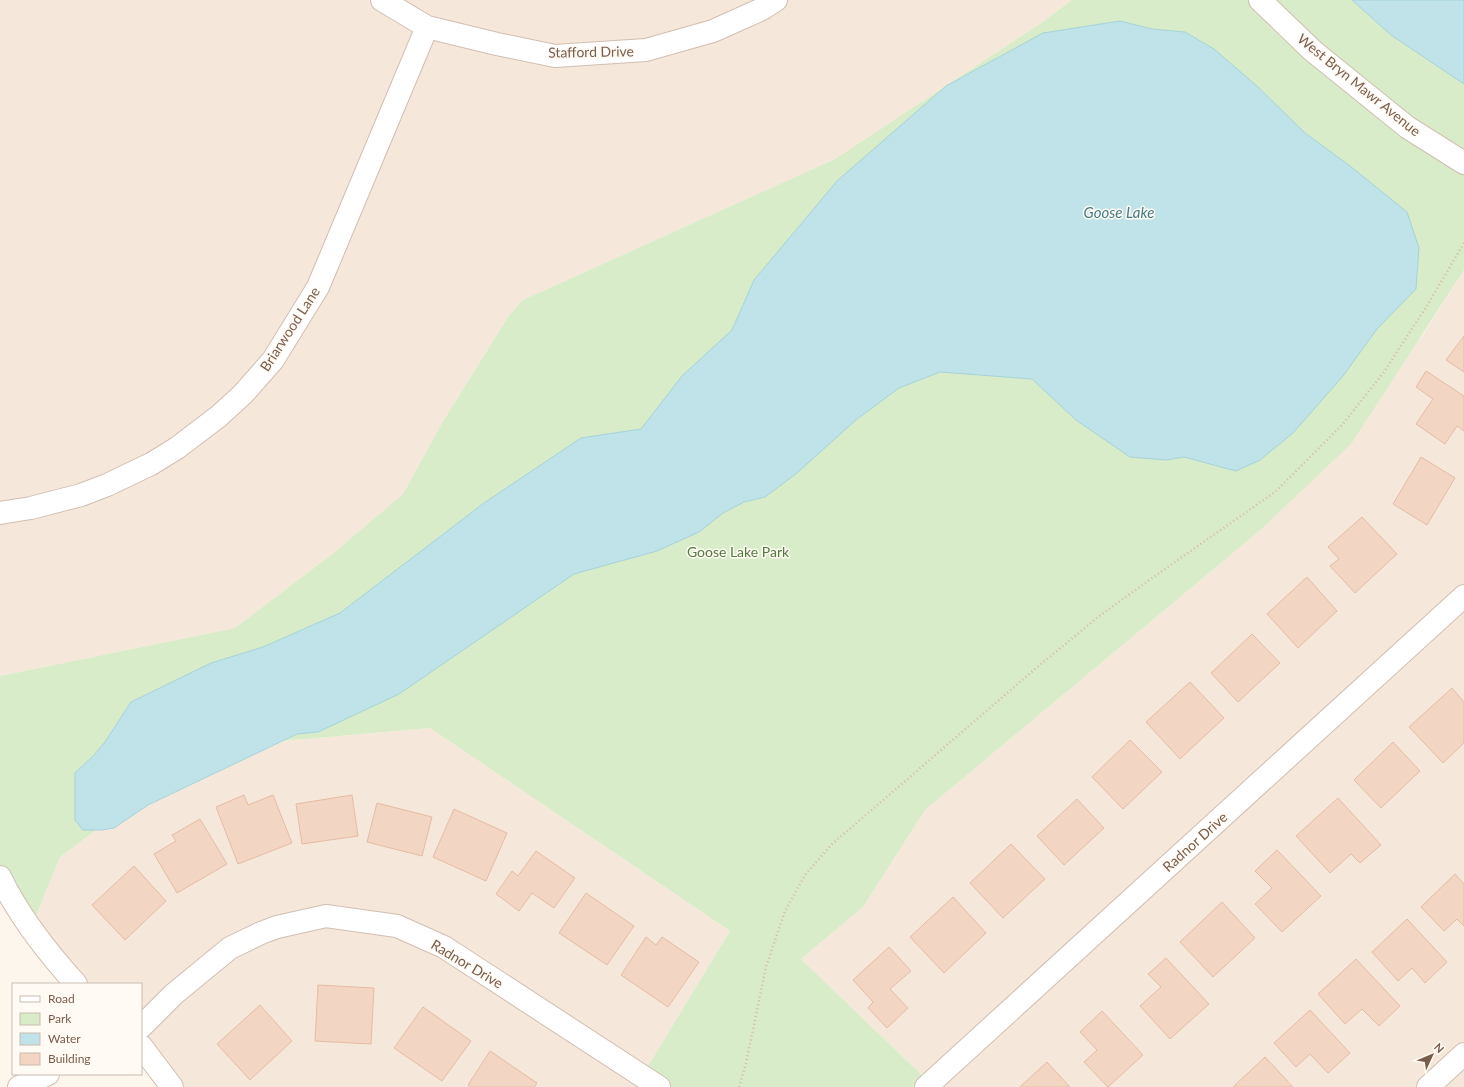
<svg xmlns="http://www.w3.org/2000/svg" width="1464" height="1087" font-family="Lato,sans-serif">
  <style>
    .residential { fill: #f5e8da }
    .green { fill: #d8ecc9 }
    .water { fill: #bfe3e8; stroke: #a5d3da }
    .building { fill: #f3d5c3; stroke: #e6bba3 }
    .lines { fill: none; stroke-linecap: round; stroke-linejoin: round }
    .minor-casing { stroke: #d1beb0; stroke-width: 24 }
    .path { stroke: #d9b8a5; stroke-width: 2.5; stroke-dasharray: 1 3; stroke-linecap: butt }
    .minor { stroke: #fff; stroke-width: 22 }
    .labels { text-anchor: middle; stroke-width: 3; stroke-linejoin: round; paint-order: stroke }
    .street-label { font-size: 14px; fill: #7a5c4d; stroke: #fffaf3 }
    .park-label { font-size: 14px; fill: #537a41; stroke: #fffaf3 }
    .water-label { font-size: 15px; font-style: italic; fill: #437c86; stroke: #fffaf3 }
  </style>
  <rect width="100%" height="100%" fill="#fdf6ec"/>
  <path class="residential" d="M0 0H1072L1041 23 835 159 523 300 508 317 442 423 403 494 331 555 235 628 0 676Z
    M1464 270V1087H926L930 1083 801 959 863 907 925 810 1258 532 1422 336Z
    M430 728 730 931 642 1076 659 1087H172L141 1046V984H76L31 928 60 857 166 778 248 744Z"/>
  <path class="green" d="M1072 0H1464V270L1351 444 1258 532 925 810 863 907 801 959 930 1083 926 1087H659L642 1076 730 931 430 728 248 744 166 778 60 857 31 928 0 877V676L235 628 331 555 403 494 442 423 508 317 523 300 835 159 1041 23Z"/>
  <path class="water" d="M1352 0H1464V84L1391 35Z
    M1120 21 1152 29 1185 32 1214 49 1258 87 1305 133 1350 166 1407 212 1419 248 1416 289 1377 329 1343 376 1293 433 1260 460 1236 471 1184 457 1166 460 1130 457 1076 420 1032 379 940 372 899 388 857 419 797 473 765 497 744 502 723 513 699 532 657 551 574 574 399 694 318 732 297 734 148 805 114 828 102 830H83L75 820V773L94 755 105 742 131 702 211 663 263 647 340 613 484 503 581 438 641 429 682 376 732 330 754 280 837 181 946 86 1043 33Z"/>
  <path class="building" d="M1464 336V372L1446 360Z
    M1426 371 1464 396V431L1457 426 1445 444 1416 424 1433 399 1416 387Z
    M1421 457 1455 478 1427 525 1393 504Z
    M1362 517 1397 554 1355 593 1330 566 1339 559 1328 547Z
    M1307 577 1337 611 1298 648 1267 614Z
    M1252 634 1280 663 1238 702 1211 673Z
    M1190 682 1224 718 1180 759 1146 722Z
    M1452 688 1464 702V743L1443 763 1409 727Z
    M1130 740 1162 772 1123 809 1092 777Z
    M1393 742 1420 771 1381 808 1354 780Z
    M244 795 248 805 273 795 292 843 238 864 216 807Z
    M352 795 358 836 302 844 296 804Z
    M1338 798 1381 845 1360 863 1351 854 1330 873 1296 836Z
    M1077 799 1104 828 1064 865 1037 836Z
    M377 803 432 817 422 856 367 842Z
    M454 809 507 833 486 881 433 857Z
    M200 819 227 864 177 893 154 854 176 841 172 835Z
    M1011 844 1045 879 1003 918 970 883Z
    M1277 850 1321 896 1282 932 1255 904 1272 888 1255 871Z
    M536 851 575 878 554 908 532 893 519 911 496 894 512 871 518 876Z
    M134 866 166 901 125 940 92 905Z
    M1455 874 1464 884V926L1457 919 1444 931 1421 907Z
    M586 893 634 926 607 965 559 933Z
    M953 897 986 933 944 973 910 937Z
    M1222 902 1255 938 1213 977 1180 942Z
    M1407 919 1447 962 1425 983 1412 968 1398 981 1372 952Z
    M646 937 656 945 662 937 699 962 668 1007 621 975Z
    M889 947 911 971 890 989 908 1008 887 1028 868 1008 873 1002 853 980Z
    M1166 958 1209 1004 1170 1039 1140 1006 1161 987 1148 974Z
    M1356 959 1400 1006 1379 1026 1362 1009 1345 1024 1318 994Z
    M318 985 374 988 371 1044 315 1041Z
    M260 1005 292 1041 250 1080 217 1044Z
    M423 1007 471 1041 442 1081 394 1048Z
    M1310 1010 1350 1053 1328 1073 1310 1054 1296 1067 1274 1043Z
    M1102 1011 1143 1055 1108 1087 1084 1062 1097 1050 1080 1032Z
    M490 1051 537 1083 534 1087H471L468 1085Z
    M1265 1057 1293 1087H1233Z
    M1047 1062 1070 1087H1020Z"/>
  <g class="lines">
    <g class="minor-casing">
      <path id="minor" d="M382 0 427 27 497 44 555 56 646 50 713 31 762 9 776 0
        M1260 0 1313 51 1407 127 1464 163
        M0 513 31 508 81 495 107 485 151 464 177 448 219 416 243 394 273 360 318 287 427 27
        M0 877C19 916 47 952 76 984
        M141 1027 174 994 230 948 261 933 277 927 326 916 397 926 444 947 659 1087
        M141 1046 172 1087
        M19 1087 48 1074
        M926 1087 1464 596
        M1428 1087 1464 1054"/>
    </g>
    <path class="path" d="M739 1087 746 1063 766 967 785 911 805 875 831 845 1035 669 1098 617 1155 576 1275 492 1342 425 1384 372 1428 304 1464 243"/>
    <use href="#minor" class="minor"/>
  </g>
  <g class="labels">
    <g class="street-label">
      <text transform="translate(591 52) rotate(-1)" y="5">Stafford Drive</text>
      <text transform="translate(1359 85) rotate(39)" y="5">West Bryn Mawr Avenue</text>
      <text transform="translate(290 329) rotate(-57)" y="5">Briarwood Lane</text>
      <text transform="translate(1195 842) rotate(-42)" y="5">Radnor Drive</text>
      <text transform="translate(467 964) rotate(31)" y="5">Radnor Drive</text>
    </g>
    <g class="park-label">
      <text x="738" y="557">Goose Lake Park</text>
    </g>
    <g class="water-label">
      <text x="1119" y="218">Goose Lake</text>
    </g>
  </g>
  <rect x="12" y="983" width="130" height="92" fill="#fffaf3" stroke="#cabbb1"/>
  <rect x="20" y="996" width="20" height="6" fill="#ffffff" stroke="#cabbb1"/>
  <text x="48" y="1003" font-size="12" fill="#7a5c4d">Road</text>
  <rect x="20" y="1013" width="20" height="12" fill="#d8ecc9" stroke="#cabbb1"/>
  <text x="48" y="1023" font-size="12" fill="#7a5c4d">Park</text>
  <rect x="20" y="1033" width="20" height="12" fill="#bfe3e8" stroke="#cabbb1"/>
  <text x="48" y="1043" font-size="12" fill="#7a5c4d">Water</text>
  <rect x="20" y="1053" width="20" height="12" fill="#f3d5c3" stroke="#cabbb1"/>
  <text x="48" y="1063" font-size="12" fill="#7a5c4d">Building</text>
  <g transform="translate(1432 1055) rotate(46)" stroke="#fffaf3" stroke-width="3" paint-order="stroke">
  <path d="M0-3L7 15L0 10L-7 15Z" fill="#7a5c4d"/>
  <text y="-6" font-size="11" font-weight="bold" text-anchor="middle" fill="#7a5c4d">N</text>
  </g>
</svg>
